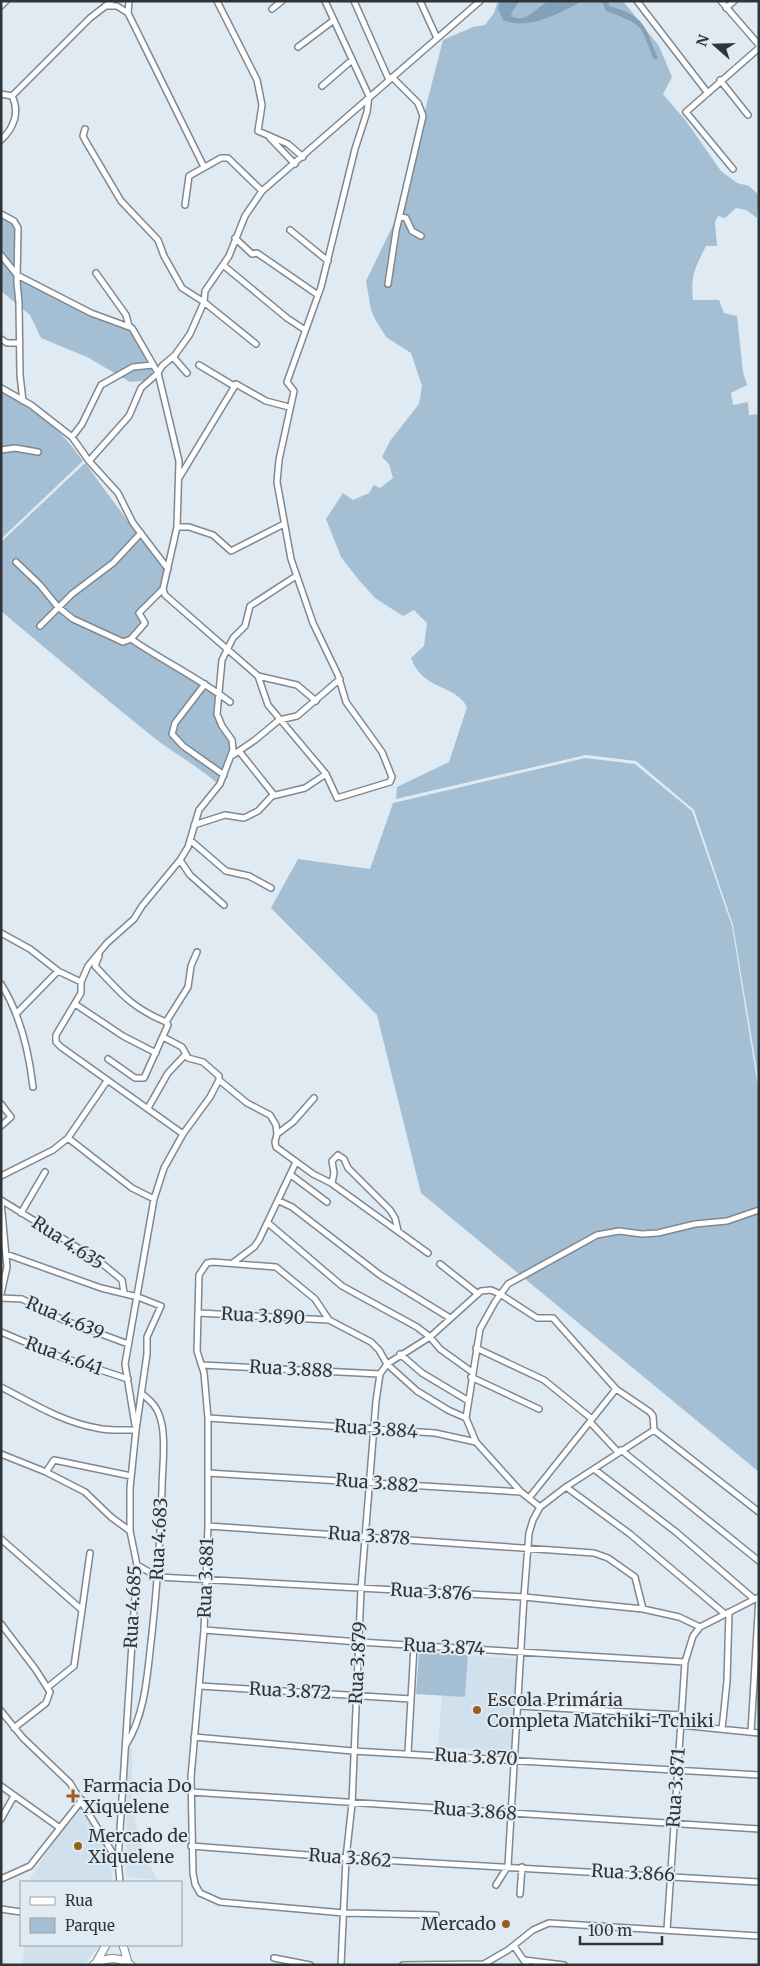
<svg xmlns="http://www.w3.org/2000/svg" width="760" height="1966" font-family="Merriweather,serif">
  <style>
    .built { fill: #d0e0ed }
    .green { fill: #a4bfd3 }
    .water { fill: #82a2bb }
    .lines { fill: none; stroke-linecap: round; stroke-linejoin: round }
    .street-casing { stroke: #7f8890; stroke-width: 8 }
    .secondary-casing { stroke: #7f8890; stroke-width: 9 }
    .street { stroke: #fff; stroke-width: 5 }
    .secondary { stroke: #fff; stroke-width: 7 }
    .poi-dot { fill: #995d1f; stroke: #e0eaf2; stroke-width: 2 }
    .labels { text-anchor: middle; stroke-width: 4; stroke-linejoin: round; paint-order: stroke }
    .street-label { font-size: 18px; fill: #303437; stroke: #e0eaf2 }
    .poi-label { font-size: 18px; fill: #303437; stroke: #e0eaf2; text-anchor: start }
  </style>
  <rect width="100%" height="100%" fill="#e0eaf2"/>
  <path class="built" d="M468 1655 518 1659 511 1752 438 1747 442 1695 465 1697Z
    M132 1748V1803L139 1840 157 1880 126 1877 127 1750Z
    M79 1803 111 1856 113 1863 112 1882H32L31 1877Z
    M25 1945H100L84 1965H22Z"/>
  <path class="green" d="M498 1H623L659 46 672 77 663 94 686 121 721 171 737 183 749 186 759 195 757 218 746 210 736 208 725 218 718 216 715 222 717 246H706C696 266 690 276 693 300H719L724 313 737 316 743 372 747 385 731 393 733 405 748 402 749 415 759 414V1083L733 925 694 810 636 761 586 755 396 799 397 787 449 762 467 707C454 683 423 691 411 658L424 646 427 623 414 610 403 616 375 598 358 579 341 557 326 519 343 493 353 500 369 493 374 485 380 488 393 478 389 464 382 457 390 441 419 404 422 386 411 353 386 337 375 319 371 310 366 281 398 215 443 40 473 27 485 25 494 13Z
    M1 215 12 221 16 226 13 274 89 315 132 332 154 371 145 381 130 382 87 357 41 338 30 315 1 291Z
    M1 390C37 411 59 427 83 461L1 539Z
    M85 463 164 570 161 590 139 612 143 623 129 639 153 657 217 693 216 707 233 745 218 784C198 766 175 754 153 737 102 696 52 654 1 611V542Z
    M585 758 635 764 692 811 732 926 759 1093V1472L421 1193 377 1015 271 908 298 859 370 869 393 803Z
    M419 1652 468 1655 465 1697 416 1694Z"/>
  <path class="water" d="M500 1H520L513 10 511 16C527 25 537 5 550 1 559 0 573 1 583 1 558 13 531 31 503 20L498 9Z
    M602 1H608L609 6C646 16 644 26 658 58L654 60C640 23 643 25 606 11Z"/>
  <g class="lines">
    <g class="street-casing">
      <path id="street" d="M129 1 128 13 204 167
        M217 1 257 80 262 105 258 131 288 144 303 157
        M354 1 389 80
        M420 1 437 38
        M637 1 707 92
        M721 1 759 45
        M1 6 6 1
        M105 6H117L128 13
        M726 8 734 1
        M272 9 282 1
        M298 47 334 20
        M720 80 748 115
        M322 86 352 60
        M1 94 12 96C20 112 14 128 1 140
        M12 96 90 18 112 1
        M85 129 83 136 85 140 121 201 158 240 164 256 182 288 204 302 256 344
        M270 138 295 164
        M733 169 686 112 759 48
        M185 205 189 176 221 158H228L262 191
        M1 214 14 221 18 228 17 282 19 303 20 375 23 401
        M401 217 406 218 412 231 421 236
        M290 230 328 261
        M235 238 252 254 257 253 318 295
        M1 255 17 275 91 313 132 328 158 373 179 461 177 527 163 589 165 595 258 676 268 705 326 774 337 798 390 782 392 777 382 752 346 702 338 675 313 623 291 559 277 482 279 460 294 391 287 382 321 287 355 149 367 112 369 96 325 1
        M223 265 287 318 305 330
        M96 273 126 315 129 326
        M388 284 396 231 423 116 418 103 392 77
        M1 339 7 343H19
        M173 357 187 373
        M199 365 234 386
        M1 388 31 405 72 437 89 461 118 493 133 523 168 569
        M72 437 82 424 101 385 133 367 153 365
        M1 450 15 448 38 452
        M89 461 129 416 141 388 158 373 162 366 175 355 190 334 204 302 205 291 229 256 245 216 262 191 480 1
        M179 478 236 384 266 401 289 407
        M177 527H189L213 535 231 551 284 524
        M16 562 40 585 58 607 73 619 123 642 131 639C163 661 199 678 230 702
        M40 626 72 594 113 563 141 533
        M131 639 145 623 139 613 163 589
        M258 676 297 685 316 701
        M205 684 175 723 172 734 183 746 224 775
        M239 751 274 795
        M233 755 255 740 279 720 297 716 340 679
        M194 825 225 815 244 818 258 811 272 796 305 788 326 774
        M190 840 226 871 249 876 271 888
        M180 860 190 875 224 905
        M1 933 30 949 58 971 81 982
        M99 956 95 966C120 992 130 1007 166 1022
        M1 984C20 1014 29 1052 33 1087
        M75 1004 123 1036 156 1053
        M16 1014 58 971
        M163 1037 182 1047 188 1058 203 1062 219 1076V1080L247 1103 270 1115 276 1125 277 1134
        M108 1059 135 1078H144L168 1025 166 1022 188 987 191 966 197 952
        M314 1098 293 1122 277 1134 275 1142 276 1147 313 1174 331 1183 428 1253
        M1 1104 11 1117 1 1126
        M148 1108 168 1073 186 1054
        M183 1134 61 1047 56 1042V1035L81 993V982L88 966 107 943 134 919 142 906 180 860 188 847 199 810 220 784 233 750 232 740 222 726 217 714 222 660 233 638 245 626 250 606 296 576
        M68 1138 132 1188 154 1199
        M291 1175 327 1202
        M1 1176 53 1150 68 1138 107 1081
        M332 1183 334 1173 332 1161 338 1155 344 1159 348 1168 390 1210 395 1218 398 1231
        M1 1200 99 1261 122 1280 124 1293
        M279 1201 292 1207 380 1275 450 1318
        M1 1202 7 1267 1 1294
        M21 1213 45 1172
        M268 1223 342 1286 417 1327 430 1337 440 1349 472 1372
        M6 1254 101 1288 138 1297 161 1306 147 1337V1354L136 1430 130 1488V1531L137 1565 118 1861 120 1882
        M234 1262 254 1247 259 1240 296 1162
        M440 1264 478 1294
        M1 1298 22 1299 61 1319 128 1344
        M198 1313 329 1320 371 1342 379 1350 387 1364 417 1391 448 1410 466 1418
        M329 1320 315 1299 276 1267 213 1262 207 1263 199 1275 197 1351 204 1373 208 1418V1526L204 1630 191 1777 193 1873 195 1884 200 1893 220 1902 344 1913 436 1915
        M1 1332 58 1356 128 1379
        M476 1348 544 1380 592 1419
        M400 1354 422 1373 467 1400
        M202 1365 380 1374
        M471 1377 539 1409
        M1 1387C32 1403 62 1422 97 1428 109 1431 123 1430 136 1430
        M208 1418 435 1433 476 1442
        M590 1422 618 1452
        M135 1425 125 1364 154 1199 164 1168 183 1134 210 1097 219 1080
        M654 1430 759 1512
        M621 1450 759 1561
        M1 1454 46 1472 85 1492 111 1517 130 1531
        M594 1469 676 1532 754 1599
        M46 1472 54 1460 131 1476
        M208 1473 521 1492 540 1507
        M566 1487 630 1534 725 1614
        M521 1492 476 1442 466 1418 480 1329 495 1302 508 1284 597 1235 619 1231 642 1234 658 1233 695 1224 727 1221 759 1210
        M529 1498 616 1389
        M208 1526 594 1553 608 1558 635 1577 643 1609
        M1 1539 82 1610 74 1666 48 1687
        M137 1565 158 1577 524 1597 643 1609 679 1617 700 1627
        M82 1610 90 1553
        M1 1624 36 1670 50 1692 46 1703 14 1728
        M204 1630 359 1642 685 1662
        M200 1686 411 1699
        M519 1706 681 1715
        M1 1711 23 1738 70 1783 117 1860
        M680 1725 759 1733
        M722 1729 727 1681 729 1612
        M194 1737 353 1751 759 1775
        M126 1745C145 1714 147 1677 151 1642 157 1591 160 1541 162 1490 162 1468 166 1446 162 1425 159 1410 154 1403 142 1394
        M408 1753 414 1646
        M1 1786 60 1828
        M191 1792 759 1829
        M1 1819 14 1796
        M191 1846 346 1858 759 1882
        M508 1866 524 1597 529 1533 533 1520 540 1507 566 1487 654 1430
        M1 1879 30 1866 82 1800
        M496 1885 508 1866
        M520 1894 522 1867
        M1 1909 21 1912
        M667 1930 685 1662 693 1636 700 1627 759 1597 751 1732
        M514 1946 527 1965
        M274 1958 310 1965
        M524 1960 564 1965
        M341 1965 346 1858 352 1804 361 1589 376 1401 380 1374 387 1364 430 1337 481 1291 491 1290 500 1294 537 1318H553L616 1389 650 1412 653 1416 654 1430
        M403 1965 484 1964 508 1950 533 1930 549 1923 759 1936"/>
    </g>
    <g class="secondary-casing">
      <path id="secondary" d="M123 1945 128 1963
        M96 1963 106 1945
        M93 1965C106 1957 119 1956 131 1965"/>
    </g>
    <use href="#street" class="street"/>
    <use href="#secondary" class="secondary"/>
  </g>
  <g class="poi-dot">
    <circle cx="477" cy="1710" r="5"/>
    <path d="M70.5 1788.5h5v5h5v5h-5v5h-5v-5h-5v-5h5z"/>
    <circle cx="78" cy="1846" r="5"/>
    <circle cx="506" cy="1924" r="5"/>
  </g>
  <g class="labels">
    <g class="street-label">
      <text transform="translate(68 1243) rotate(33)" y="6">Rua 4.635</text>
      <text transform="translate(263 1316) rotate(3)" y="6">Rua 3.890</text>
      <text transform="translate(65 1318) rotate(23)" y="6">Rua 4.639</text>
      <text transform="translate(64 1356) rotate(20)" y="6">Rua 4.641</text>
      <text transform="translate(291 1369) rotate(3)" y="6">Rua 3.888</text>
      <text transform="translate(376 1429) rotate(4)" y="6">Rua 3.884</text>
      <text transform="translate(377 1483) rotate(4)" y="6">Rua 3.882</text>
      <text transform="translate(369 1536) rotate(4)" y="6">Rua 3.878</text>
      <text transform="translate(159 1539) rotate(-87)" y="6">Rua 4.683</text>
      <text transform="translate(206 1578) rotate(-88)" y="6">Rua 3.881</text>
      <text transform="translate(431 1592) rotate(3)" y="6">Rua 3.876</text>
      <text transform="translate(133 1607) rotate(-87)" y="6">Rua 4.685</text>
      <text transform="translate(444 1647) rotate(3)" y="6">Rua 3.874</text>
      <text transform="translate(358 1663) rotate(-87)" y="6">Rua 3.879</text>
      <text transform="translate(290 1691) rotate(3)" y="6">Rua 3.872</text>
      <text transform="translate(476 1757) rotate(3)" y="6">Rua 3.870</text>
      <text transform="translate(676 1788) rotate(-86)" y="6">Rua 3.871</text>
      <text transform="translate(475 1811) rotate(4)" y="6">Rua 3.868</text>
      <text transform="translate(350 1858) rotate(4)" y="6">Rua 3.862</text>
      <text transform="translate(633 1873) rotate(3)" y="6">Rua 3.866</text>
    </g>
    <g class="poi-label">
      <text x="487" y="1706">Escola Primária<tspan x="487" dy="21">Completa Matchiki-Tchiki</tspan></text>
      <text x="83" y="1792">Farmacia Do<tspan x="83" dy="21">Xiquelene</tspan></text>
      <text x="88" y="1842">Mercado de<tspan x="88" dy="21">Xiquelene</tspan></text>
      <text x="496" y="1930" text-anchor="end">Mercado</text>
    </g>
  </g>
  <rect width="760" height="1966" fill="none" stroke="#303437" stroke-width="5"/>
  <rect x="20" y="1881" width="162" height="65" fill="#e0eaf2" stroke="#9aa1a7"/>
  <rect x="30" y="1897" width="25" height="8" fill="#ffffff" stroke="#9aa1a7"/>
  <text x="65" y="1906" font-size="15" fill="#303437">Rua</text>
  <rect x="30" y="1918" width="25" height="15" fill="#a4bfd3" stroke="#9aa1a7"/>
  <text x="65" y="1931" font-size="15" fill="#303437">Parque</text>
  <g transform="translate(715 45) rotate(290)" stroke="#e0eaf2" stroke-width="4" paint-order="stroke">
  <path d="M0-4L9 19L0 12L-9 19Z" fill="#303437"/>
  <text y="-8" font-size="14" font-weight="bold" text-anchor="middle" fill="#303437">N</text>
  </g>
  <path d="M580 1936v8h82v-8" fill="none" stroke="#303437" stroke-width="2.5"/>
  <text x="588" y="1936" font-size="15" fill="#303437" stroke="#e0eaf2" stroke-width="4" paint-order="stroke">100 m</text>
</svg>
